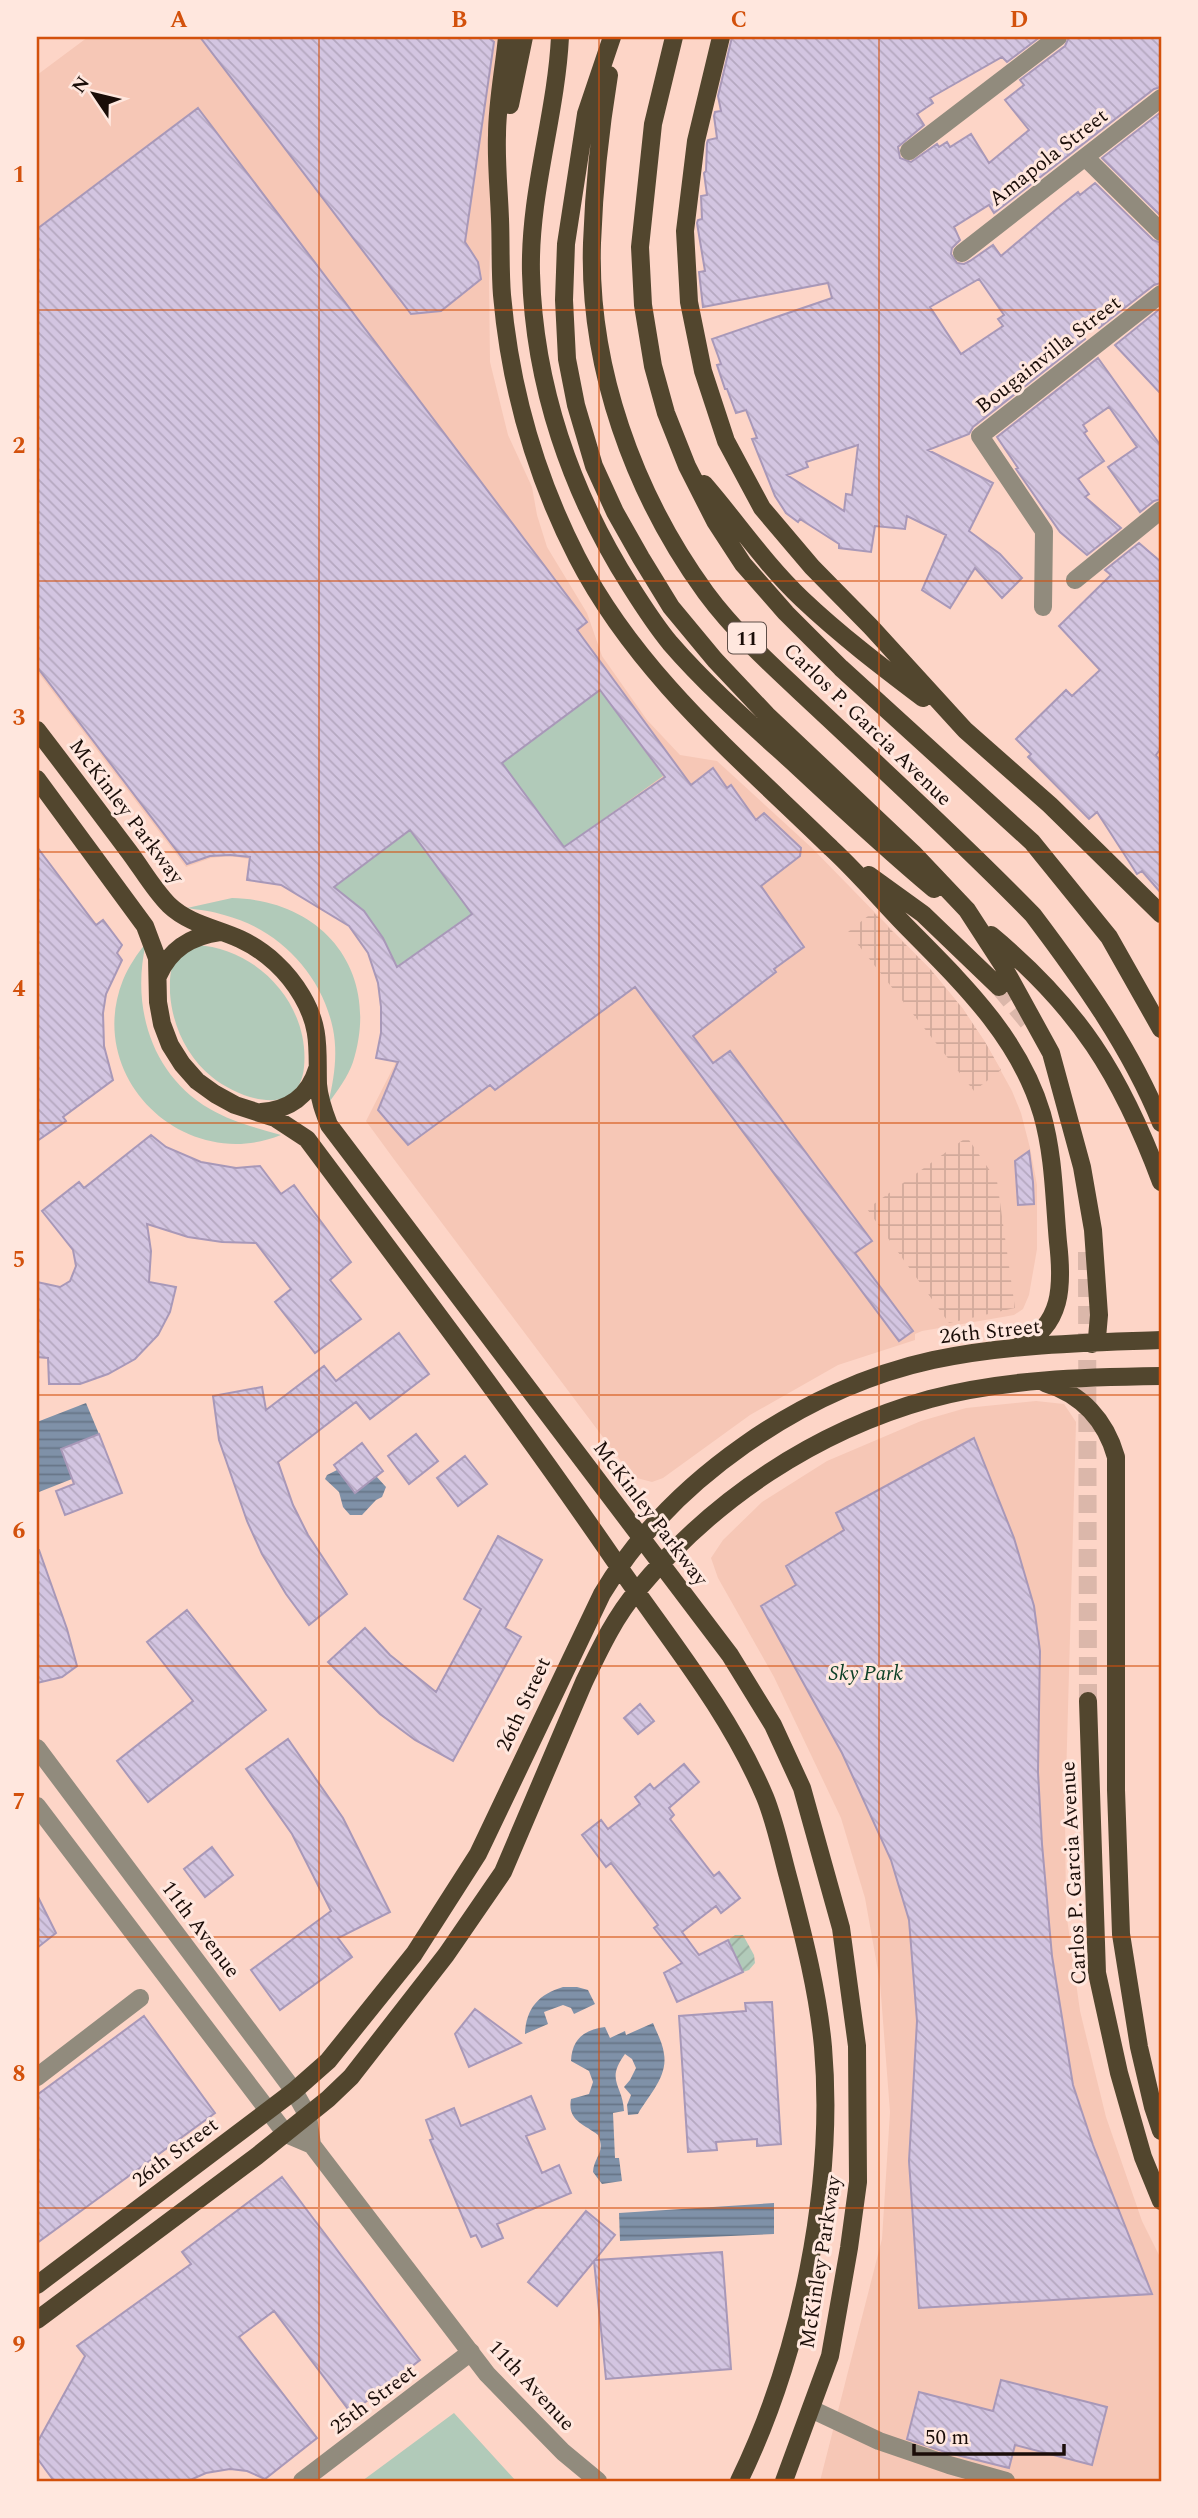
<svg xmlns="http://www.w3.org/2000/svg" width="1198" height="2518" font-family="Spectral,serif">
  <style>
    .built { fill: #f6c7b6 }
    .industrial { fill: url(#industrial-grid) }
    .green { fill: #b1cab9 }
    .garden { fill: url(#garden-furrows) }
    .water { fill: url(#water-rules) }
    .building { fill: url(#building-back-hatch); stroke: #a898b8; stroke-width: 2; fill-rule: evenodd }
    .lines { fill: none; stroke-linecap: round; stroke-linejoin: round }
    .major-tunnel { stroke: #dbb7aa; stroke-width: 18; stroke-dasharray: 18 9; stroke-linecap: butt }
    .minor { stroke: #918b7d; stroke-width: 18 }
    .major { stroke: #52462e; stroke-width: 18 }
    .grid { fill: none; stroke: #d3510c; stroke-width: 2; stroke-opacity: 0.55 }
    .labels { text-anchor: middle; stroke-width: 6; stroke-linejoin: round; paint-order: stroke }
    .shield { fill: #ffe7de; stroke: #5f4e48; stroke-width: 2 }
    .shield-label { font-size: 19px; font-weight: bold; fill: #1a0d08 }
    .street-label { font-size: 21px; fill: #1a0d08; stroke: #ffe7de }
    .park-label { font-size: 21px; font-style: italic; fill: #0d4026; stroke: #ffe7de }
    .neatline { fill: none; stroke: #d3510c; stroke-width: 2.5 }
    .grid-label { font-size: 23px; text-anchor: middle; font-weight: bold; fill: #d3510c }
  </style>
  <defs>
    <pattern id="industrial-grid" width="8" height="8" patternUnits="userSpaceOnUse" patternTransform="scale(1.75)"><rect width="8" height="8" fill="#f6c7b6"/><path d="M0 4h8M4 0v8" fill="none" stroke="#d2aa9b"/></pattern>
    <pattern id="garden-furrows" width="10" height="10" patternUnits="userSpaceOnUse" patternTransform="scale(1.75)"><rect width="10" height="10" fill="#b1cab9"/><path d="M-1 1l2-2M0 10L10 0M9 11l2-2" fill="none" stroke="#98ac9e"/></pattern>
    <pattern id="water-rules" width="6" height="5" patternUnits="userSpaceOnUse" patternTransform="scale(1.75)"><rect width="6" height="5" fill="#7f91a8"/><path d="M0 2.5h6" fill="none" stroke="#677587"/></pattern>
    <pattern id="building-back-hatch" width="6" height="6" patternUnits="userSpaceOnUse" patternTransform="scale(1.75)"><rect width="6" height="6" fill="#d3c5e1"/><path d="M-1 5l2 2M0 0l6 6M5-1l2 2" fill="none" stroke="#b5a8c0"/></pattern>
  </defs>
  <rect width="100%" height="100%" fill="#fdd5c7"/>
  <path class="built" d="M88 37H515L492 197 489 283 490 362 508 435 532 487 537 515 547 547 587 613 602 656 647 720 680 755 717 761 813 849 931 970 963 1009 985 1042 1012 1091 1021 1113 1030 1148 1037 1185V1249L1029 1295 1023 1309 1014 1315 922 1331 915 1334V1340L838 1365 750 1415 663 1478 652 1482 633 1477 393 1158 366 1121 395 1064 401 1040 397 968 383 938 363 911 280 864 230 856 211 858 186 867 37 671V75Z
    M1036 1401 1064 1404 1076 1422 1065 1816 1066 1911 1080 2011 1106 2117 1142 2221 1161 2259V2481H820L882 2239 890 2112 880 1982 865 1898 841 1818 774 1677 718 1578 711 1558 723 1540 762 1502 827 1461 921 1421 966 1408Z"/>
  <path class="industrial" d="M873 912 931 970 963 1009 985 1042 1001 1070 974 1091 848 932Z
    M967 1137 997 1181 1015 1308 949 1323 867 1209Z"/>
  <path class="green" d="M600 690 663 776 398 967C378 928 367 914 334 887Z
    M232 898C325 900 381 973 353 1062 348 1077 337 1091 328 1104 334 1080 338 1054 333 1029 322 975 279 929 224 915 212 911 200 910 187 908Z
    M146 943C131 1006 151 1075 210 1109 232 1122 257 1128 281 1135 184 1174 84 1078 123 980 129 966 137 954 146 943Z
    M196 945C258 948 310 1005 304 1067 299 1120 239 1099 212 1077 187 1057 172 1025 170 993 170 983 169 970 175 962 180 955 190 950 196 945Z
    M454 2413 516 2481H362Z"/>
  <path class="garden" d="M735 1935H743L754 1955 755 1963 749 1970 743 1972 728 1940Z"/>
  <path class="water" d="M86 1403 99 1434 61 1449 72 1479 39 1492 37 1487V1422Z
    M337 1470 355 1493 376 1476 386 1487 382 1497 376 1500 362 1515H350L343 1507 339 1492 325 1479 327 1475Z
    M563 1987H577L588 1990 595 2004 574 2014 571 2008 563 2005 544 2012 548 2024 525 2034C526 2008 539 1994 563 1987Z
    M653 2023C657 2033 663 2044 664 2054 668 2077 648 2096 638 2114L628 2115 627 2105 631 2095 624 2087 630 2080 636 2068 632 2059 625 2054C605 2081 623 2085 624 2111L613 2113 615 2158H619L622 2181 602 2184 593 2172C594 2156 606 2153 598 2135 584 2124 567 2121 571 2099L589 2094 593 2082 589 2071 571 2061C572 2039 584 2030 605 2027L610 2038 625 2031 626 2035Z
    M774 2203V2234L620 2241 619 2213Z"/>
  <path class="building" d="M200 37H488L494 42 465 242 478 262 481 279 441 311 411 314Z
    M732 37H1040L1007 62 1002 57 930 98 933 103 917 114 924 125 898 147 900 158 911 162 937 144 939 147 947 142 950 147 971 134 989 163 1029 130 1005 100 1024 85 1020 80 1065 46 1069 37H1161V87L1154 89 994 213 989 205 954 227 960 240 952 248 951 254 957 263 964 264 970 261 993 245 1001 256 1059 207 1078 192 1080 195 1095 183 1153 240 1161 243V283L1154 285 1099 328 1088 317 1076 326 1085 339 973 427 969 434 928 450 993 483 969 531 1000 554 1022 578 1002 598 975 568 950 608 922 590 946 535 907 516 905 529 875 526 871 552 839 548V544L800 519 798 522 786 513 775 496 752 439 757 438 746 410 736 413 727 389H725L717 365 721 364 712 339 832 298 828 283 703 307 699 272 705 271 697 223 698 220 702 219 701 196 707 195 704 173 706 171 707 143 708 140 717 138 714 116 715 112 721 111 718 96ZM979 279 1004 315 998 319 1003 326 961 354 930 307ZM858 445 852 495 846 494 844 511 787 475 808 467 806 462Z
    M198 108 587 622 577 630 691 785 713 768 727 788 731 785 756 820 764 813 801 848 800 856 761 886 804 947 774 969 776 972 693 1036 713 1063 730 1051 872 1241 855 1253 913 1331 899 1341 635 987 495 1090 490 1085 408 1145 378 1110 398 1062 376 1058 381 1033V1007L378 983 368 953 349 926 281 885 247 880 250 857 230 855 210 856 187 864 37 667V229ZM600 690 665 777 564 847 502 763ZM410 830 472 914 397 967 383 938 364 911 334 887Z
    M1161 112V216L1102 158Z
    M1161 308V394L1115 345Z
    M1098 358 1161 446V499L1154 501 1140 512 1108 467 1137 447 1109 407 1083 425 1087 431 1084 433 1104 461 1078 479 1089 494 1085 497 1121 528 1087 555 1060 532 1016 469 1018 468 997 437Z
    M1139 543 1161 562V748L1156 755 1161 762V893L1142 871 1137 874 1097 812 1089 819 1028 757 1031 754 1016 739 1066 690 1072 696 1100 670 1059 626 1111 575 1105 570Z
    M37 847 96 925 103 920 122 945 117 953 122 960 106 994 103 1013 104 1046 113 1080 63 1117 66 1121 37 1141Z
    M151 1135 166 1147 201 1162 236 1168 260 1166 281 1194 294 1185 351 1262 330 1280 361 1319 315 1353 275 1302 291 1289 256 1243 222 1242 188 1237 147 1224 151 1251 149 1282 176 1287 170 1312 158 1335 135 1359 108 1374 80 1384H49L48 1358 37 1357V1282L60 1287 70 1281 76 1266 73 1250 42 1211 79 1182 84 1188Z
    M1029 1151 1033 1182 1034 1204 1018 1205 1015 1161Z
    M399 1333 429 1374 370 1419 356 1402 278 1462 293 1505 308 1535 347 1594 309 1625 286 1594 262 1554 247 1521 219 1440 213 1396 262 1387 266 1410 324 1366 336 1381Z
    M99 1434 122 1493 65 1515 56 1491 74 1484 61 1449Z
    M416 1434 438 1461 409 1484 388 1456Z
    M974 1438 1014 1538 1034 1606 1040 1651 1038 1772 1042 1844 1052 1956 1073 2085 1093 2145 1152 2294 919 2308 909 2161 917 2021 909 1920 891 1860 842 1753 761 1606 796 1585 786 1566 844 1530 836 1513Z
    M362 1443 383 1471 355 1493 334 1465Z
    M465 1456 487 1484 458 1506 437 1478Z
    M498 1536 542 1560 505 1628 521 1637 453 1761 415 1740 380 1714 328 1662 365 1628 390 1655 436 1692 481 1609 464 1599Z
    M37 1550H39L67 1629 77 1666 62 1677 37 1683Z
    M187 1610 266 1710 148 1802 117 1761 193 1701 147 1642Z
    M640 1704 654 1721 638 1734 624 1718Z
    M288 1739 343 1818 390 1912 338 1938 352 1957 280 2010 251 1970 331 1911 292 1834 246 1769Z
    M684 1764 699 1782 669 1808 674 1815 670 1819 714 1876 719 1872 740 1898 721 1913 716 1906 682 1932 699 1955 728 1940 743 1972 677 2002 664 1973 682 1963 654 1928 658 1925 611 1863 606 1867 582 1835 601 1820 608 1829 640 1804 635 1797 650 1784 654 1789Z
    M212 1847 233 1875 205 1897 184 1869Z
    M37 1895 56 1933 37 1948Z
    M772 2002 781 2144 757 2146V2139L716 2142 717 2150 688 2152 679 2016 746 2011 745 2003Z
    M475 2009 521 2043 469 2067 455 2034Z
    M144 2016 215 2113 37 2243V2095Z
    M531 2096 545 2129 526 2136 542 2173 559 2165 571 2193 497 2224 503 2238 482 2247 476 2235 471 2237 430 2140 433 2139 426 2120 454 2108 461 2126Z
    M282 2177 420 2360 351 2413 274 2311 239 2337 317 2438 265 2479 247 2471 230 2469 206 2473 188 2481H54L37 2458V2443L85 2356 77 2346 191 2264 182 2252Z
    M586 2211 615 2235 595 2260 722 2252 731 2369 606 2379 594 2261 557 2306 528 2282Z
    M1001 2380 1107 2407 1092 2465 1015 2445 1009 2468 945 2452 907 2439 919 2392 993 2411Z"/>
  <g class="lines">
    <path class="major-tunnel" d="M999 987 1028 1022
      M1087 1252 1088 1701"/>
    <path class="minor" d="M909 151 1058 37
      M1085 157 1161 232
      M962 253 1161 98
      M1075 580 1161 510
      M1043 607 1044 531 980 436 1161 294
      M37 1748 294 2091 308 2116 312 2145
      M37 1806 286 2134 312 2145 487 2374 563 2452 598 2481
      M37 2077 140 1998
      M811 2409 879 2441 949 2465 1006 2481
      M302 2481 471 2352"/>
    <path class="major" d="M507 37C504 69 497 103 497 135 496 163 499 191 500 219 501 244 500 270 502 295 510 386 535 475 577 557 637 674 738 757 831 848 857 872 880 899 905 925 960 981 1019 1036 1042 1114 1054 1156 1054 1199 1058 1242 1063 1285 1063 1326 1019 1346
      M560 37C556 116 529 193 531 273 534 385 571 493 631 587 643 606 656 626 670 643 708 687 753 726 796 765 841 807 886 849 934 889
      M612 37 586 114 566 244 564 300 567 359 576 405 594 466 615 512 641 558 671 607 715 660 767 715 913 853 967 910 1002 964 1051 1053 1082 1167 1093 1230 1099 1315 1097 1338 1092 1344
      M674 37 653 124 640 247 643 305 653 366 666 413 687 466 715 521 743 564 786 613 841 668 1032 842 1109 937 1161 1029
      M721 37 696 141 685 231 689 302 703 371 726 441 762 508 812 567 871 627 965 730 1050 805 1161 914
      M609 75C600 130 594 187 592 243 588 367 634 494 706 593 740 639 786 678 828 718 897 783 967 847 1033 915 1082 980 1130 1047 1161 1123
      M510 105 524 37
      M704 484C737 522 765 564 802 599 840 635 882 667 923 698
      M37 730C67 769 97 809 127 849 141 867 153 889 169 905 189 924 216 928 240 939 266 951 288 972 302 996 321 1028 317 1050 318 1084 319 1099 324 1112 329 1125L730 1655 773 1725 802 1788 841 1928 857 2046 858 2182 849 2248 830 2356 784 2481
      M37 779 145 926 157 958 158 1002 162 1024 170 1045 182 1064 197 1081 215 1094 235 1105 275 1118 307 1139C413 1281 519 1421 619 1567 671 1642 729 1712 765 1797 776 1824 782 1856 790 1884 804 1938 818 1992 823 2047 835 2187 800 2356 739 2481
      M869 875 923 914 999 987
      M991 935C1079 1008 1121 1075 1161 1182
      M158 976C170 949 191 936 220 932
      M261 1112C289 1110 309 1096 317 1069
      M1045 1383C1082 1394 1106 1421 1116 1457V1790L1121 1934 1139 2047 1153 2107 1161 2131
      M1088 1701 1097 1973 1119 2073 1143 2157 1161 2201
      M37 2285 294 2091 328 2061 414 1954 478 1854 602 1594C670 1480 804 1388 933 1360 1007 1344 1086 1343 1161 1340
      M37 2320 257 2156 328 2099 351 2077 446 1955 503 1872 584 1682C599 1651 614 1618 637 1591 713 1499 815 1431 930 1399 1004 1379 1085 1377 1161 1376"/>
  </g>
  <path class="grid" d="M319 37V2481M599 37V2481M879 37V2481M37 310H1161M37 581H1161M37 852H1161M37 1123H1161M37 1395H1161M37 1666H1161M37 1937H1161M37 2208H1161"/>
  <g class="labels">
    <rect class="shield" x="728" y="622.5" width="38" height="31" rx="5"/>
    <g class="shield-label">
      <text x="747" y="645">11</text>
    </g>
    <g class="street-label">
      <text transform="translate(1048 157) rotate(-38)" y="7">Amapola Street</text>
      <text transform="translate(1048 354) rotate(-38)" y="7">Bougainvilla Street</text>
      <text transform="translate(868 724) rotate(44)" y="7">Carlos P. Garcia Avenue</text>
      <text transform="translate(127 811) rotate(53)" y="7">McKinley Parkway</text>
      <text transform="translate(990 1331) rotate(-6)" y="7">26th Street</text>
      <text transform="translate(651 1513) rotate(53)" y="7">McKinley Parkway</text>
      <text transform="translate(523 1704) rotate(-65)" y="7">26th Street</text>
      <text transform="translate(1073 1873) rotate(-93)" y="7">Carlos P. Garcia Avenue</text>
      <text transform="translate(201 1929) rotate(53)" y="7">11th Avenue</text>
      <text transform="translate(175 2152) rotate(-37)" y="7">26th Street</text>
      <text transform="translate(820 2262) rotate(-81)" y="7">McKinley Parkway</text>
      <text transform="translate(532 2385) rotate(47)" y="7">11th Avenue</text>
      <text transform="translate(373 2399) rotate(-37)" y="7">25th Street</text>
    </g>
    <g class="park-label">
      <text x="866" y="1680">Sky Park</text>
    </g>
  </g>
  <rect width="1198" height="2518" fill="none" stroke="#ffe7de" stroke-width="77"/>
  <g transform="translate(94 94) rotate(305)" stroke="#ffe7de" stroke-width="5" paint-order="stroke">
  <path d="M0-5L12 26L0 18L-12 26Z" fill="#1a0d08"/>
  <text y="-10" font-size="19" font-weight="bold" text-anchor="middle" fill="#1a0d08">N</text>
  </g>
  <path d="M914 2444v10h150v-10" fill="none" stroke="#1a0d08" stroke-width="3.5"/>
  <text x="925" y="2444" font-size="21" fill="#1a0d08" stroke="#ffe7de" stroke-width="5" paint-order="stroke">50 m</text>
  <rect x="38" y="38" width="1122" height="2442" class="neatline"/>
  <g class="grid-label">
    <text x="179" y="27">A</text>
    <text x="459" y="27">B</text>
    <text x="739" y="27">C</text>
    <text x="1019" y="27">D</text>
    <text x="19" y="182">1</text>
    <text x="19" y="453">2</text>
    <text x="19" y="725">3</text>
    <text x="19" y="996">4</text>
    <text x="19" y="1267">5</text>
    <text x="19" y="1538">6</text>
    <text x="19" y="1809">7</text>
    <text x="19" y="2081">8</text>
    <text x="19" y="2352">9</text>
  </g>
</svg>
